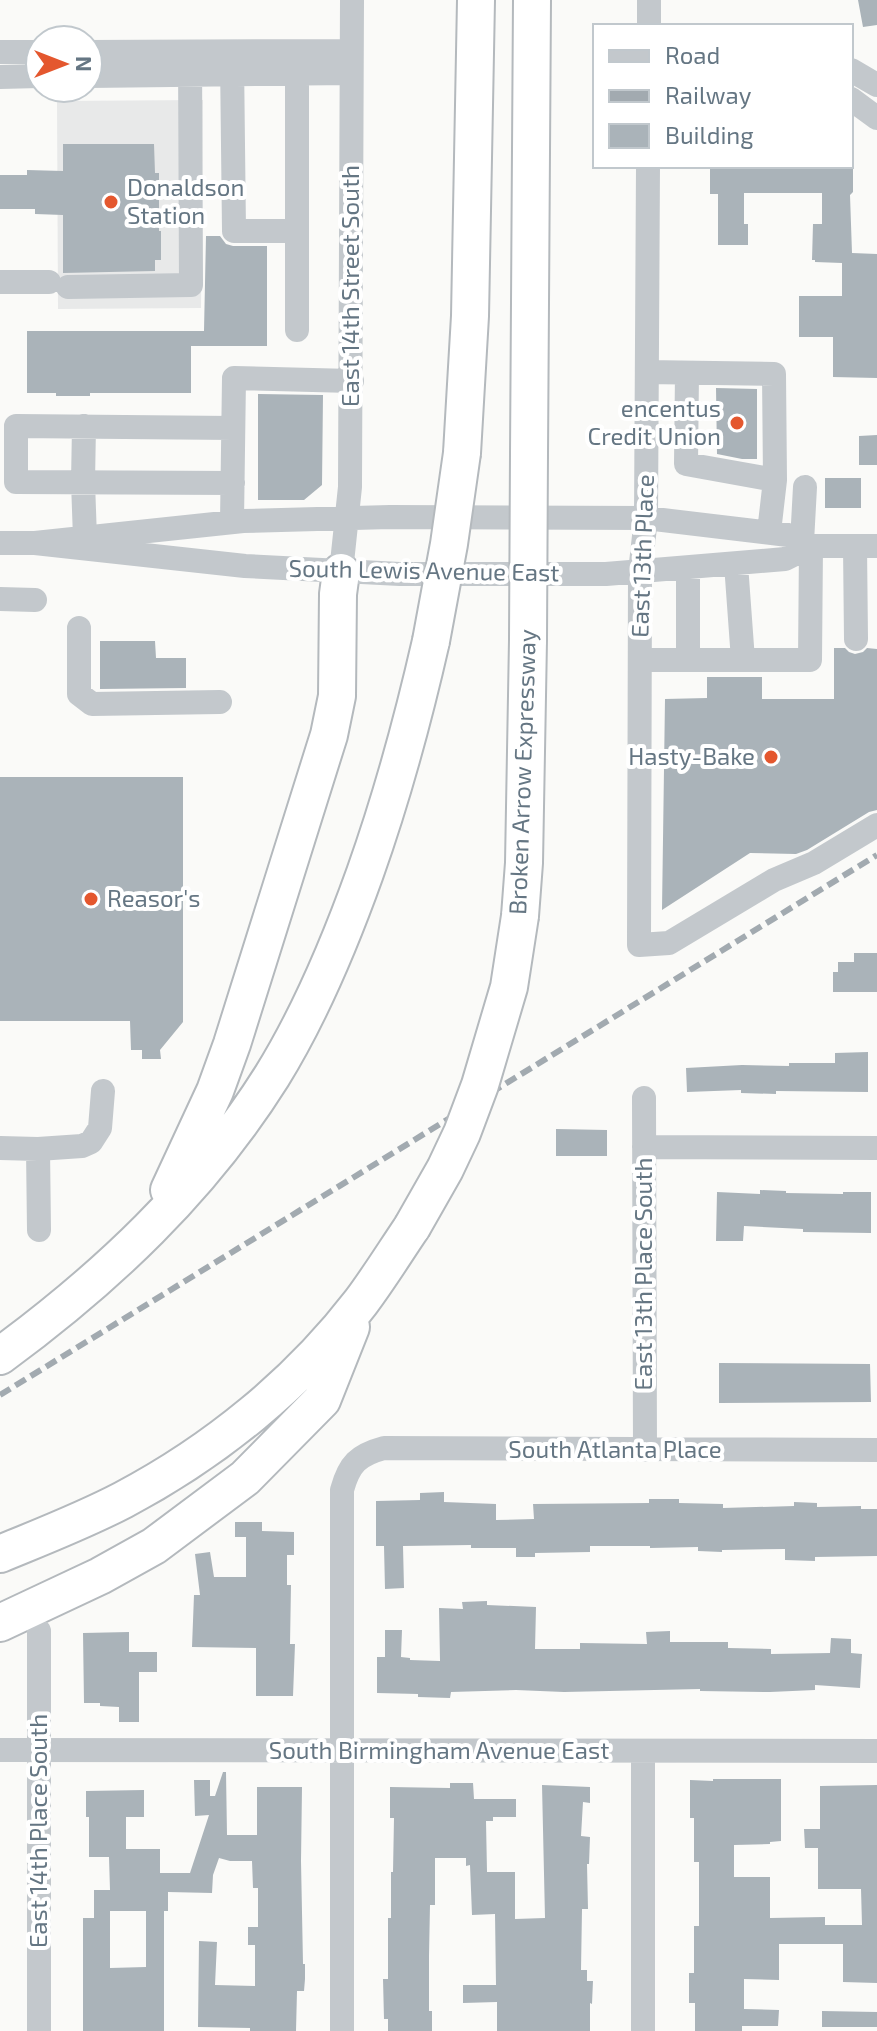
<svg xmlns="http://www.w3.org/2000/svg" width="877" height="2031" font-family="'Exo 2',sans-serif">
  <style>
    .built { fill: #e8e9e9 }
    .building { fill: #aab3b9; fill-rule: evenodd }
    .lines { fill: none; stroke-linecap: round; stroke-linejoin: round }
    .highway-casing { stroke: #b4b9bd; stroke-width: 40 }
    .minor { stroke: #c3c8cc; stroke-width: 24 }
    .highway { stroke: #fff; stroke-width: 36 }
    .rail { stroke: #a2aab0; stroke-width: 6; stroke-dasharray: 12 6; stroke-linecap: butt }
    .highway-bridge-casing { stroke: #b4b9bd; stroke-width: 40; stroke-linecap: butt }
    .highway-bridge { stroke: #fff; stroke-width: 36 }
    .poi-dot { fill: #e4572e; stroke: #fff; stroke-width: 3 }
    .labels { text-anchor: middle; stroke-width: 8; stroke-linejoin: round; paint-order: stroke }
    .poi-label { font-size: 24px; fill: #657683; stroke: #fff; text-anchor: start }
    .street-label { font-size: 24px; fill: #657683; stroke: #fff }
  </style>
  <rect width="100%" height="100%" fill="#fafaf8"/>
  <path class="built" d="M203 100 201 308 58 309 57 101Z"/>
  <path class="building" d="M858 0H877V25L863 27Z
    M63 144H154L155 173H159V231H161V260H155V271L63 273V215L35 214V209H0V175H27V170L63 171Z
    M710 166H853V192L850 195 852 253 877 254V378L833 377V337H799V296H842V263L815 262V260H812L813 224H822V193H744V224H748V245H718V194H710Z
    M206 236H220L226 244 233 246H267V346H191V393H90V396H56V393H27V331H204Z
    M716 388 757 389V459H742L717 454Z
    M258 394 323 395 322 485 304 500H258Z
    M877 435V465H859V436Z
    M825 478H861V508H825Z
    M100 641H155L156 658H186V688L100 689Z
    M834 648H845L849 652 855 654 863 652 867 648 877 649V810L869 812 807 850 796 854 750 853 662 910 665 699 707 698V677H762V699H834Z
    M0 777H183V1022L160 1050 161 1059H142V1050H131L130 1021H0Z
    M854 953H877V992H833V972H838V962H854Z
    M868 1052V1092L776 1091V1094L741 1093V1090L687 1092 686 1068 742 1065 789 1066V1063H835V1053Z
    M556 1129 607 1130V1156H556Z
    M760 1190 786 1191V1193L843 1194V1192H871V1233L803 1232V1229L744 1226 743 1241H716L717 1192 760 1194Z
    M719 1363 870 1364 871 1402 719 1403Z
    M444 1492V1502L496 1504V1520L534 1519 533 1504 649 1503V1499H679V1503L723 1504V1508L794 1506V1502L817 1503V1507L861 1506V1509H877V1556L815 1557V1561L785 1560V1549L722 1550V1552L698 1551V1547L650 1548V1546H590V1552L535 1553V1557H516V1548H471V1545L403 1546 404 1588 385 1589 384 1546H376V1501L420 1500V1493Z
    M235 1522H262V1531L294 1532V1555H287V1585H291L290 1644H295L293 1696H256V1648L192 1647 194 1595H200L195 1554 210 1552 214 1577H246V1537H235Z
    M487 1601V1605L536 1607 535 1649H580V1643L647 1644 646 1632 670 1631V1642H728V1648L771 1649V1654L830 1653 831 1638 851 1639V1653L862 1654 860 1688 815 1685V1690L770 1692 700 1691V1689L564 1692 516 1690 451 1692 450 1698 418 1697V1694L377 1693V1657H385V1630H402L401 1657 410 1658V1660L440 1661 439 1608 463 1609 462 1602Z
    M129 1632V1652H157V1672H139V1722H119V1707L100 1706V1703H84L83 1633Z
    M223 1772H226L227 1835H257V1787H302L301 1861 303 1964H305V1979L304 1991H297L296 2031H250V2028L198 2027 199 1941 217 1942 215 1985 255 1986V1945H248V1927H258V1888H253L252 1861H230L219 1858 213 1875 212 1893 168 1892V1911H164V2031H83V1918H94V1890H110L109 1857H89V1817H86V1791L144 1790V1817H126V1849H160V1873H190L209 1815 195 1816 194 1780H210V1796H215ZM110 1911H146V1967L110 1968Z
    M713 1779H781V1841L770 1842V1844L734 1845V1877H770V1918L825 1917V1925H862L861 1889H818V1848H805L804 1829H820V1786L877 1785V1983L843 1982V1944H779V1980L744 1979V2009L779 2010 778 2026H742V2031H695V2003H689V1973H694V1926H699V1862H694V1818H690V1780L713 1781Z
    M450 1783H473L474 1799H516V1817H493V1821H486L487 1872H515V1919L545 1918 542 1785 590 1787V1803L583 1802 581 1836 590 1837 589 1864H587L588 1909H582L581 1970H587V1981H593L592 2004 590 2003V2031H497V2002L463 2003V1985H496L495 1914 472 1915 470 1865 466 1866V1858H435V1905H430L429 1956V2011H432V2031H388V2019H384L383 1979H388V1918H391V1872H393L394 1818H390V1787L450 1788Z
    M822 2011 877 2012V2027H822Z"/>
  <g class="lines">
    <g class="highway-casing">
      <path id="highway" d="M462 453 470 316 476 0
        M529 454 532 0
        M520 916 524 863 528 640
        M169 1190 215 1091 232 1044 329 735 337 696 338 594 341 572
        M0 1356C106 1278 201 1189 272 1076 311 1013 340 943 365 873 392 797 413 720 431 641
        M0 1554C41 1537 83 1521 123 1500 214 1452 298 1384 361 1302 379 1278 395 1252 412 1227
        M0 1623 100 1576 154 1546 245 1478 322 1400 351 1327"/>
    </g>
    <path class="minor" d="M649 26V0
      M0 52H40
      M88 52 351 51
      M297 52V330
      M232 59 234 231H297
      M851 70 877 85
      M88 76 351 73
      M0 77 40 76
      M851 99 877 118
      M648 166 646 518 640 572 639 945 669 943 774 880 814 863 877 825
      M0 282H49
      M68 287 191 285 190 52
      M647 372 774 374 775 480 769 532
      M687 373 686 464 775 480
      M84 426 83 482 85 538
      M233 483 16 482V426L233 428
      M232 522 234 378 352 381
      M802 542 805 487
      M0 543H35L245 566 400 574H606L785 559 811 546
      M35 543 243 521 390 517 646 518 788 535 811 546H877
      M855 546 856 639
      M736 564 743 660
      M688 568V660
      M341 572 350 487 352 0
      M0 599 35 600
      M79 628V694L92 704 220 702
      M640 660H810L811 546
      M644 1098 645 1450
      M644 1147 877 1148
      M0 1148 38 1149 82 1146 91 1142 100 1128 103 1091
      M38 1149 39 1230
      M0 1750 877 1751
      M643 1751V2031
      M39 2031V1631
      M342 2031V1490C349 1464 358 1455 384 1448L877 1450"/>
    <use href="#highway" class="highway"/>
    <path class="rail" d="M0 1395 877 855"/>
    <g class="highway-bridge-casing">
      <path id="highway-bridge" d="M528 640 529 454
        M431 641 449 544 462 453
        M412 1227 445 1169 462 1133 480 1085 509 987 520 916"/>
    </g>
    <use href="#highway-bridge" class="highway-bridge"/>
  </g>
  <g class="poi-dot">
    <circle cx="111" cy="202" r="8"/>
    <circle cx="737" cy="423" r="8"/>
    <circle cx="771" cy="757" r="8"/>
    <circle cx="91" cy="899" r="8"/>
  </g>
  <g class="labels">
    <g class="poi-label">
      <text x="127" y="196">Donaldson<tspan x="127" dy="28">Station</tspan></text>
      <text x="721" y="417" text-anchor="end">encentus<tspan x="721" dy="28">Credit Union</tspan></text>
      <text x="755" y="765" text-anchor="end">Hasty-Bake</text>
      <text x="107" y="907">Reasor's</text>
    </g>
    <g class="street-label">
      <text transform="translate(351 286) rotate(-90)" y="8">East 14th Street South</text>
      <text transform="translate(643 556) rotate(-88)" y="8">East 13th Place</text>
      <text transform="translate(424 571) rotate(1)" y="8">South Lewis Avenue East</text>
      <text transform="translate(523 772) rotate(-88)" y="8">Broken Arrow Expressway</text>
      <text transform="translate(644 1274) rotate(-90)" y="8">East 13th Place South</text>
      <text x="615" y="1458">South Atlanta Place</text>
      <text x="439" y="1759">South Birmingham Avenue East</text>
      <text transform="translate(39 1831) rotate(-90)" y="8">East 14th Place South</text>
    </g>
  </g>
  <rect x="593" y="24" width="260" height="144" fill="#ffffff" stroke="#c1c8cd" stroke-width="2"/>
  <rect x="609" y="50" width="40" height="12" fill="#c3c8cc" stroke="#c1c8cd" stroke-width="2"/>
  <text x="665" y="64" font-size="24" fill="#657683">Road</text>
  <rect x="609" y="90" width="40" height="12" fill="#a2aab0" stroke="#c1c8cd" stroke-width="2"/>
  <text x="665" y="104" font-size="24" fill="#657683">Railway</text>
  <rect x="609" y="124" width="40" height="24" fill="#aab3b9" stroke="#c1c8cd" stroke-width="2"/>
  <text x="665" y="144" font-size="24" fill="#657683">Building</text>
  <g transform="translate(64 64) rotate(90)"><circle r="38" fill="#ffffff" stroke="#c1c8cd" stroke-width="2"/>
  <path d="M0-6L14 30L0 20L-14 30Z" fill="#e4572e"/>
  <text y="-12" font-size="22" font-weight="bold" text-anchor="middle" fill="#657683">N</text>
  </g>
</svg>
